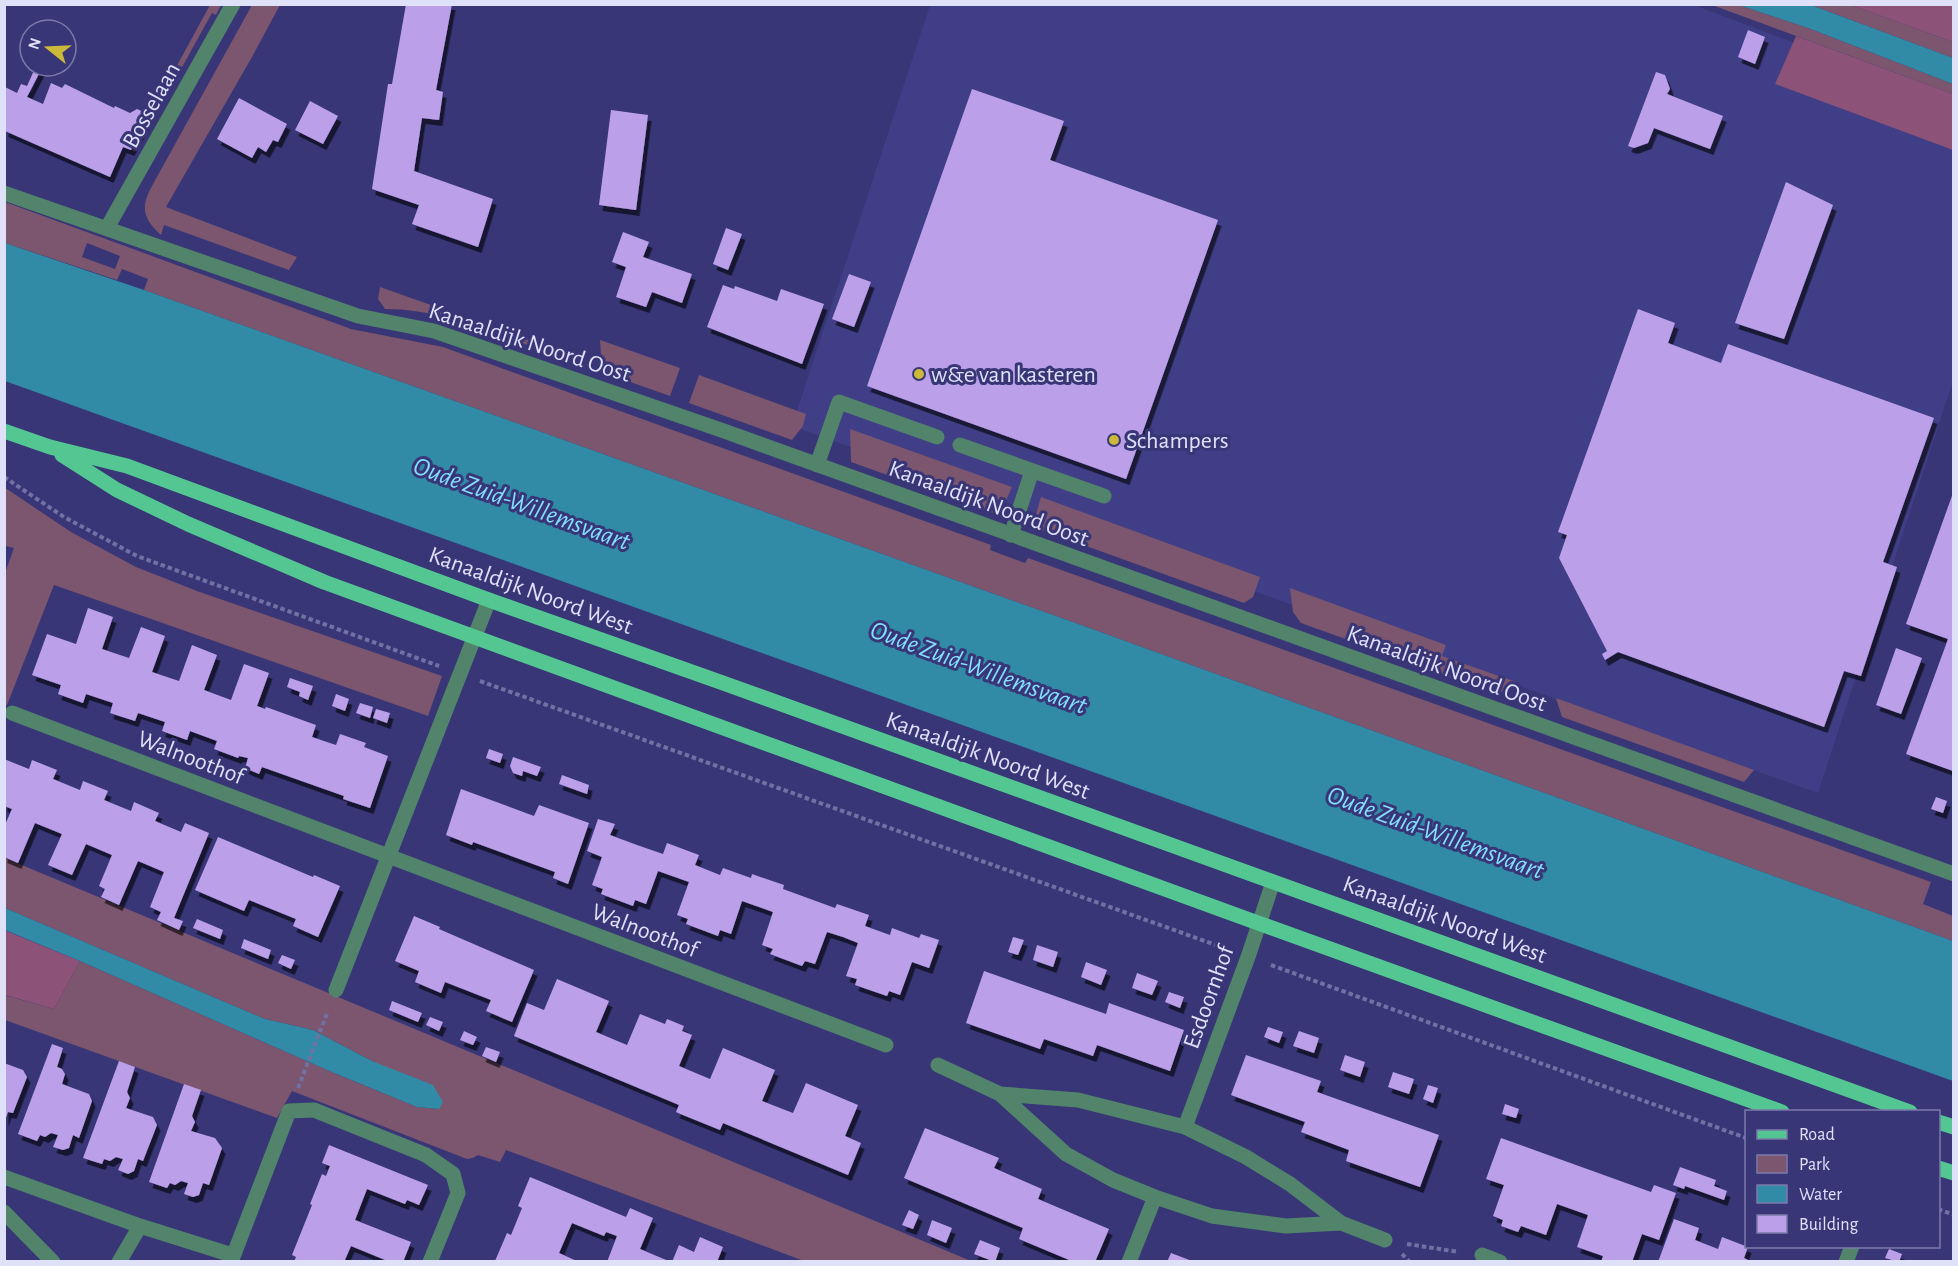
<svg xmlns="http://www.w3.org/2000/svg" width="1958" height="1266" font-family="'Alegreya Sans',sans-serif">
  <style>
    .built { fill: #403e86 }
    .green { fill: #7c556e; fill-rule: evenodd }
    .forest { fill: #8c5278 }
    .water { fill: #318ba6 }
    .building { fill: #bba0e9; filter: url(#shadow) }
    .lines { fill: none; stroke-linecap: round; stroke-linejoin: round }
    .path { stroke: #7271a4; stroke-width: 4; stroke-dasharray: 4.5 3; stroke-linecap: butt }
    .minor { stroke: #51846a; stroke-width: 15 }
    .major { stroke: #53c692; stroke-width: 15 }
    .poi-dot { fill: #ccb939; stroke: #383677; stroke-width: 2 }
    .labels { text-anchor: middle; stroke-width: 6; stroke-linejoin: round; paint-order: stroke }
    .street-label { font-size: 24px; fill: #dfe1f9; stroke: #383677 }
    .poi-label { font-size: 24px; fill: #dfe1f9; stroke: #383677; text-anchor: start }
    .water-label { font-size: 26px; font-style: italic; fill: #82dffd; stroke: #383677 }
  </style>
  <defs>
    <filter id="shadow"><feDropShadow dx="3.5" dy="6" stdDeviation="0" flood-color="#0009"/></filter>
  </defs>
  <rect width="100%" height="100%" fill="#383677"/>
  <path class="built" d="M930 5H1694L1953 103V381L1818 793 792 426Z"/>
  <path class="green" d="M210 5H221L216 15 212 13 135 152 131 150Z
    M252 5H280L252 57 166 207 297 257 289 270 164 225 161 235C136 213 144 200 158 175Z
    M1712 5H1739L1808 28 1953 84V94Z
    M1811 5H1851L1953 42V58Z
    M5 202 351 329 443 347 991 545 990 550 1025 563 1028 558 1931 882 1923 904 1953 916V941L1084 626 144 290 148 279 122 269 117 280 5 243ZM87 243 120 256 115 269 82 257Z
    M380 287 564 352 561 358C504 337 447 309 385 309L378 299Z
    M600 340 680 368 670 396 602 372Z
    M699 375 806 414 803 426 792 440 689 403Z
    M850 429 1012 487 1003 507 993 513 851 462Z
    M4 487 71 532 136 567 197 591 442 676 428 716 54 585 7 705H5V573L14 548 5 546Z
    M1041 497 1260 577 1253 597 1244 603 1039 529 1035 518Z
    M1290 588 1446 645 1442 656 1516 682 1515 684 1498 694 1301 623 1293 612Z
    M1556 698 1754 770 1744 782 1562 717Z
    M5 858 971 1261H804L506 1150 500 1162 478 1155 473 1158 467 1159 292 1091 277 1118 5 1020 4 995 54 1009 80 961 327 1070 417 1107 439 1109 372 1061 313 1030 265 1019 5 908Z"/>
  <path class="forest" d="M1851 5H1953V42Z
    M1796 36 1953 94V150L1775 84Z
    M4 930 80 961 54 1009 5 995Z"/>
  <path class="water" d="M1739 5H1811L1953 58V84L1808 28Z
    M5 243 144 290 1084 626 1953 941V1081L5 381Z
    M5 908 265 1019 313 1030 372 1061 433 1085 443 1102 439 1109 417 1107 327 1070 80 961 5 930Z"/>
  <path class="building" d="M406 4H452L436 90 443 92 439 120 422 118 414 171 493 199 478 247 412 224 419 205 372 189 388 84H392Z
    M1748 30 1765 37 1755 64 1738 57Z
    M36 66H43L27 97 43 104 51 83 62 88 65 84 114 108 115 106 130 113 137 109 150 115 131 150 123 147 110 177 5 131V87L17 93 21 84 27 86Z
    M1656 72 1665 75 1670 89 1667 94 1723 116 1710 149 1654 128 1648 143 1634 148 1628 146Z
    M972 89 1064 121 1050 160 1218 220 1126 479 867 386Z
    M239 98 287 124 278 142 273 140 266 152 258 147 252 158 217 139Z
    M310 101 338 116 323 144 295 130Z
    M611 110 648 115 636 210 599 205Z
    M1786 182 1833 205 1784 339 1735 323Z
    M726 228 742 234 728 270 713 264Z
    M623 232 649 242 643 257 692 274 682 303 652 292 646 307 616 297 626 267 612 262Z
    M849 274 871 282 854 327 832 319Z
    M723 285 734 289 735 286 777 301 781 289 824 304 802 364 707 327Z
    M1638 309 1675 323 1668 343 1721 363 1728 344 1934 418 1883 562 1897 567 1861 676 1844 671 1824 727 1618 652 1605 660 1602 654 1607 651 1559 558 1567 535 1558 532Z
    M1953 493V771L1906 754 1948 639 1906 624Z
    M88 608 113 617 102 649 129 658 141 627 165 636 152 672 179 681 192 645 217 655 204 690 231 700 244 664 269 673 257 706 265 709 266 707 316 725 312 737 336 745 340 734 366 743 364 747 388 756 370 808 343 799 344 796 262 767 259 774 245 768 248 758 239 756 238 758 214 749 217 741 190 731 187 740 162 731 165 722 138 713 135 721 110 713 113 703 86 694 83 703 58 694 61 685 32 675 47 634 76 644Z
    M1896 648 1922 658 1901 714 1876 705Z
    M290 678 313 686 308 700 299 696 300 692 287 687Z
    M336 694 349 699 345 711 332 706Z
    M360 703 373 707 370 718 356 713Z
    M376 709 390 713 387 723 373 718Z
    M489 749 503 754 500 763 486 758Z
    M513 757 541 767 537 776 523 771 522 776 513 773 510 766Z
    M4 759 29 769 32 760 57 770 53 779 80 790 83 781 108 791 104 800 131 811 134 802 159 813 155 821 181 832 185 823 209 833 174 918 183 921 179 930 157 920 161 912 150 907 164 872 138 861 119 905 101 897 105 889 99 886 112 855 86 844 72 875 48 865 62 834 35 823 18 863 4 857V827L12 809 4 806Z
    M562 775 589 785 587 794 559 784Z
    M461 789 534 816 539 805 589 823 568 884 553 878 555 872 473 842 472 845 446 835Z
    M1936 797 1947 801 1943 813 1931 809Z
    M598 819 615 824 610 835 637 845 663 854 667 843 699 855 695 865 720 875 723 868 751 878 752 874 784 885 783 889 835 908 837 904 869 915 865 926 890 935 892 928 919 938 921 934 939 940 929 968 912 962 900 995 889 991 887 996 855 985 857 979 846 976 858 943 843 937 827 932 815 964 805 961 802 966 770 954 773 949 762 945 773 912 742 901 731 934 720 930 718 936 686 924 688 919 677 915 689 882 658 871 646 904 635 900 633 906 601 894 603 889 592 885 602 857 587 851Z
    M218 837 313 877 314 875 340 886 318 937 293 926 296 919 249 900 244 911 195 890Z
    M414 916 440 927 439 929 534 970 512 1022 486 1011 491 1000 445 982 441 993 415 982 419 971 395 961Z
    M197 919 223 930 220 939 193 928Z
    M1013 937 1024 940 1018 955 1008 952Z
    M244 939 271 950 268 959 241 948Z
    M1037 945 1058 952 1053 967 1033 960Z
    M282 955 295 960 291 969 278 963Z
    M1086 962 1107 970 1101 985 1081 977Z
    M984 971 1106 1014 1109 1003 1184 1030 1170 1071 1097 1045 1093 1056 1044 1039 1040 1049 966 1023Z
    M1137 973 1158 981 1152 995 1132 988Z
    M557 979 609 1001 596 1032 627 1045 640 1014 665 1024 667 1019 684 1026 682 1031 692 1035 679 1066 710 1079 723 1048 775 1070 762 1101 793 1113 806 1083 858 1105 845 1136 861 1143 848 1175 723 1123 720 1130 678 1113 676 1112 679 1105 514 1036 527 1003 544 1010Z
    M1169 992 1184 997 1180 1008 1165 1002Z
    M392 1001 422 1013 418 1022 389 1010Z
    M430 1017 443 1022 439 1031 426 1025Z
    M1268 1027 1283 1032 1279 1043 1264 1037Z
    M464 1031 477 1037 473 1045 460 1040Z
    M1299 1031 1319 1038 1314 1053 1293 1046Z
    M52 1044 63 1048 57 1067 62 1069 65 1074 62 1084 89 1094 92 1101 79 1138 73 1135 69 1148 63 1150 53 1147 58 1135 51 1133 45 1137 40 1135 37 1141 18 1134Z
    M486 1047 500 1052 496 1062 482 1056Z
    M1246 1055 1321 1081 1317 1092 1439 1135 1420 1187 1346 1161 1349 1150 1301 1132 1305 1122 1231 1095Z
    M1345 1055 1365 1062 1360 1077 1340 1070Z
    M119 1061 135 1067 127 1092 130 1098 126 1108 153 1117 157 1125 143 1161 138 1159 134 1171 128 1174 118 1170 123 1159 116 1157 110 1161 104 1159 102 1164 83 1158Z
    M4 1063 23 1070 27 1077 13 1113 8 1112 5 1121Z
    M1393 1072 1414 1079 1409 1094 1388 1087Z
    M184 1084 201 1090 192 1116 195 1122 191 1131 215 1138 222 1148 209 1185 203 1183 199 1195 193 1197 184 1194 188 1183 181 1181 175 1185 170 1183 167 1188 149 1182Z
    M1428 1085 1438 1088 1433 1103 1423 1099Z
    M1505 1104 1519 1109 1516 1118 1502 1114Z
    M925 1128 999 1158 994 1168 1042 1189 1038 1199 1109 1229 1095 1262H1074L1019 1239 1023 1228 904 1178Z
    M1501 1138 1651 1192 1654 1185 1676 1193 1659 1240 1642 1234 1632 1262H1601L1603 1256 1577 1247 1588 1215 1557 1204 1546 1235 1521 1226 1518 1232 1501 1226 1503 1220 1493 1216 1504 1185 1486 1179Z
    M329 1145 428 1185 419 1205 407 1200 405 1204 367 1189 355 1220 411 1242 403 1262H390L351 1246 344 1262H294L296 1257 292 1255 312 1205 310 1204 322 1174 326 1176 330 1166 322 1163Z
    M1680 1167 1716 1180 1714 1186 1727 1191 1724 1200 1685 1186 1684 1189 1673 1185Z
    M530 1177 626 1217 630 1208 653 1218 640 1249 671 1262H607L617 1236 606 1232 604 1236 572 1223 559 1253 579 1262 495 1261 507 1233 511 1235 522 1208 518 1206Z
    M909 1210 919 1215 913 1229 902 1225Z
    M1674 1219 1699 1228 1695 1240 1718 1249 1722 1237 1748 1247 1744 1258 1752 1262H1658Z
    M932 1220 952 1228 946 1243 927 1235Z
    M700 1237 723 1247 717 1262H672L679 1245 694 1252Z
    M980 1240 1000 1248 995 1262 974 1254Z
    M1889 1249 1902 1254 1899 1262 1885 1258Z
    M1171 1253 1192 1261V1262H1167Z"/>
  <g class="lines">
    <path class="path" d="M4 477 64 517 137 556 439 666
      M480 681 1227 949
      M1271 965 1746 1138
      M298 1088 328 1011
      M1938 1209 1954 1215
      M1407 1244 1459 1252
      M1402 1254 1410 1262"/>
    <path class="minor" d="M4 193 358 316 434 331 724 431 1954 874
      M107 228 233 4
      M960 445 1104 496
      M817 465 839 402 937 437
      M1011 535 1032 471
      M12 713 886 1045
      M336 990 489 600
      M938 1065 1000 1094 1066 1154 1113 1180 1155 1197 1212 1216 1286 1226 1341 1223
      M1000 1094 1078 1100 1185 1127 1246 1157 1290 1184 1341 1223 1385 1240
      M1185 1127 1248 957 1273 882
      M4 1177 140 1226 232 1255
      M4 1212 53 1262
      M1482 1255 1500 1262
      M119 1262 140 1226
      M231 1262 289 1111 314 1110 426 1155 453 1174 458 1193 430 1262
      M1129 1262 1155 1197
      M1846 1262 1852 1246"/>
    <path class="major" d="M4 431 50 447 127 466 489 600 723 683 1910 1112
      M62 455 117 490 188 524 324 582 1258 923 1782 1112
      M1938 1122 1954 1127
      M1938 1168 1954 1173"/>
  </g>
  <g class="poi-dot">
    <circle cx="919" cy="374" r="6"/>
    <circle cx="1114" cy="440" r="6"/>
  </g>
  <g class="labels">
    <g class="street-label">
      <text transform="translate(151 105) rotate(-61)" y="8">Bosselaan</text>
      <text transform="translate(530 342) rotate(18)" y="8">Kanaaldijk Noord Oost</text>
      <text transform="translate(989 503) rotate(20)" y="8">Kanaaldijk Noord Oost</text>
      <text transform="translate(531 590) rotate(20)" y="8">Kanaaldijk Noord West</text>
      <text transform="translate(1447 668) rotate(20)" y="8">Kanaaldijk Noord Oost</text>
      <text transform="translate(988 755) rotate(20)" y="8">Kanaaldijk Noord West</text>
      <text transform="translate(191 757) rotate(21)" y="8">Walnoothof</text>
      <text transform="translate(1445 919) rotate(20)" y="8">Kanaaldijk Noord West</text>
      <text transform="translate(645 930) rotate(21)" y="8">Walnoothof</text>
      <text transform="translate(1208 997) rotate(-70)" y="8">Esdoornhof</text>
    </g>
    <g class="poi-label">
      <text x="931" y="382">w&amp;e van kasteren</text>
      <text x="1126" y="448">Schampers</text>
    </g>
    <g class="water-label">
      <text transform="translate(522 503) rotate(20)" y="9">Oude Zuid-Willemsvaart</text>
      <text transform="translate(979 667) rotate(20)" y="9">Oude Zuid-Willemsvaart</text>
      <text transform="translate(1436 832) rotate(20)" y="9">Oude Zuid-Willemsvaart</text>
    </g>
  </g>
  <rect width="1958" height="1266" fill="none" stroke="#dfe1f9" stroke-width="12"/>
  <rect x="1745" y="1110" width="195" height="138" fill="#383677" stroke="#7b7aab" stroke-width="1.5"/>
  <rect x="1757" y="1130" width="30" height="9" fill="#53c692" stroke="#7b7aab" stroke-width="1.5"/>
  <text x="1799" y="1140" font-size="18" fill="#dfe1f9">Road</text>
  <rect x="1757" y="1155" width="30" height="18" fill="#7c556e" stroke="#7b7aab" stroke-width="1.5"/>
  <text x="1799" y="1170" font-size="18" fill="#dfe1f9">Park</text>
  <rect x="1757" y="1185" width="30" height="18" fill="#318ba6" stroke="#7b7aab" stroke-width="1.5"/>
  <text x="1799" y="1200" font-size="18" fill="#dfe1f9">Water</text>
  <rect x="1757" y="1215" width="30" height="18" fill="#bba0e9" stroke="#7b7aab" stroke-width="1.5"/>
  <text x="1799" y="1230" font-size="18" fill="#dfe1f9">Building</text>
  <g transform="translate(48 48) rotate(288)"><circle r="28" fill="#383677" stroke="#7b7aab" stroke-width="1.5"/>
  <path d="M0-4.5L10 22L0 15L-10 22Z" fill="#ccb939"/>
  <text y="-9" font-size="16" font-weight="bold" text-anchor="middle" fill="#dfe1f9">N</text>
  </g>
</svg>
